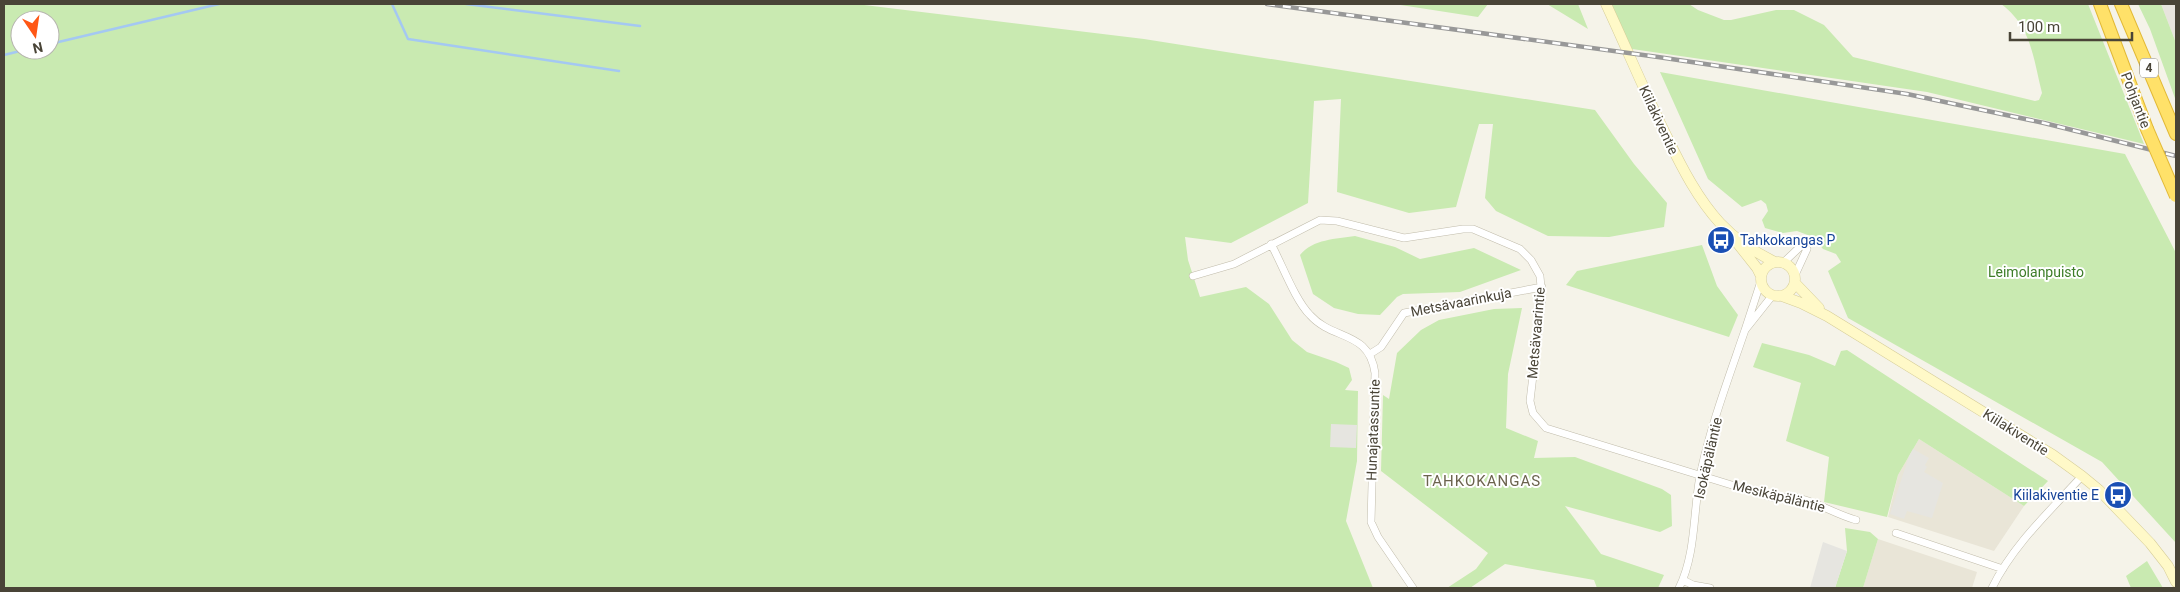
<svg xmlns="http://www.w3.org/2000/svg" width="2180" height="592" font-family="Roboto,sans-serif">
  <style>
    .residential { fill: #e9e5d7 }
    .industrial { fill: #e7e4dd }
    .green { fill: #c9eab1; fill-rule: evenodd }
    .parking { fill: #e6e5e0 }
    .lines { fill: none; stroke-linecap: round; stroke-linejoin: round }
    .stream { stroke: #a4c8f2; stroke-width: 2.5 }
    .street-casing { stroke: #c1bcab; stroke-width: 8 }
    .secondary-casing { stroke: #d6cd98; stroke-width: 11 }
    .highway-casing { stroke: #e2b936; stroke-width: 14 }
    .street { stroke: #fff; stroke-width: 7 }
    .secondary { stroke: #fff9c8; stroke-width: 10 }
    .highway { stroke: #ffe169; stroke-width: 12 }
    .rail-casing { stroke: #989898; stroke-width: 4.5 }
    .rail { stroke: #fff; stroke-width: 2.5; stroke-dasharray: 8; stroke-linecap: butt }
    .highway-bridge-casing { stroke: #e2b936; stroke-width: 14; stroke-linecap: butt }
    .highway-bridge { stroke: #ffe169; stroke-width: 12 }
    .labels { text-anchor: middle; stroke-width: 4; stroke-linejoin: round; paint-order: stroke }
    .shield { fill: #fff; stroke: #807c73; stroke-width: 1 }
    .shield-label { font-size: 12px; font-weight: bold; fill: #494437 }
    .street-label { font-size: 14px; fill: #494437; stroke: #fff }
    .transit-label { font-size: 14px; fill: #164399; stroke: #fff; text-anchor: start }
    .park-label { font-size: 14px; fill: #3d7d28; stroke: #fff }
    .neighbourhood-label { font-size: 15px; letter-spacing: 1px; fill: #6c644e; stroke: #fff }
  </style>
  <rect width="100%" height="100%" fill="#f5f3e9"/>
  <path class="residential" d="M1919 439 2024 506 1994 551 1888 517 1898 475Z
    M1878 539 1977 572 1972 588H1863Z"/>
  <path class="industrial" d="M2161 4H2176V43Z"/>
  <path class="green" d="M4 4H856L1144 39 1595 110 1634 164 1667 203 1664 227 1609 237 1548 236 1496 211 1485 198 1493 124H1479L1456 207 1409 213 1337 192 1341 99 1314 101 1308 203 1231 243 1185 237 1188 260 1200 297 1246 287 1269 304 1292 340 1307 352 1336 362 1349 368 1352 380 1345 390 1358 391 1357 461 1346 521 1373 588H4ZM20 20H50V50H20Z
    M1394 4H1488L1478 17Z
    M1547 4H1578L1588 29Z
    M1611 4H1689L1698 10 1724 20H1731L1776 10H1794L1824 25 1853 57 2035 101 2039 100 2042 93C2033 58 2032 27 2001 4H2088L2144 144 1927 92 1632 49Z
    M2138 4H2161L2176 43V101L2150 29Z
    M1660 72 2125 154 2176 253V543L2102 462 1848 318 1828 271 1841 262 1836 254 1823 249 1813 237 1797 231 1783 233 1765 228 1762 220 1768 211 1766 204 1761 200 1742 207 1708 179Z
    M1355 236 1395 247 1420 259 1474 248 1521 270 1460 292 1403 294 1397 297 1380 315 1358 314 1334 308 1313 294 1300 255C1313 239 1336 239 1355 236Z
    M1702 245 1717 286 1738 315 1729 337 1566 285 1577 271Z
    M1522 308 1508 374 1506 428 1538 441 1534 458 1575 457 1662 489 1671 495 1672 526 1660 532 1565 506 1601 554 1664 575 1658 588H1597L1594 580 1505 564 1470 588H1447L1476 569 1488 553 1381 471 1383 395 1389 399 1397 353 1421 330 1439 320 1494 309Z
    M1762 343 1809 355 1835 366 1841 351 1847 350 2048 481 2024 506 1919 439 1898 475 1887 517 1824 502 1829 457 1786 441 1801 383 1753 367Z
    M1845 528 1870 532 1878 539 1863 588H1835L1847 551Z
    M2147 561 2163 588H2131L2126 576Z"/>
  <path class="parking" d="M1331 424 1357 425 1356 448 1330 447Z
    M1913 449 1929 458 1925 465 1927 467 1924 472 1943 483 1932 518 1907 511 1904 519 1890 514 1909 456Z
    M1823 542 1847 551 1835 588H1810Z"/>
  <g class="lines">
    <path class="stream" d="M392 4 408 39 619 71
      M466 4 640 26
      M50 44 219 4
      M4 55 24 50"/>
    <g class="street-casing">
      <path id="street" d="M1271 244C1282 264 1295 300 1310 315 1333 341 1369 330 1375 373L1371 522 1378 537 1413 588
        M1783 263 1802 245
        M1795 275 1807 249
        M1193 276 1234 264 1320 220 1337 221 1404 238 1463 229H1473L1520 249 1531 260 1540 276 1542 298 1530 401 1533 413 1546 428 1774 498C1780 498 1787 496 1794 497 1816 501 1834 514 1856 520
        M1761 281 1745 330 1772 296
        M1370 354 1381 347 1404 313 1542 287
        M1896 533 2003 569
        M1683 580 1693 585 1710 588
        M1679 588C1696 554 1693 513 1700 476 1710 427 1729 377 1745 330
        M1992 588C2013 545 2050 511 2082 476"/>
    </g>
    <g class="secondary-casing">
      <path id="secondary" d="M1606 4C1627 49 1646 95 1668 139 1682 168 1698 199 1720 223 1736 240 1754 252 1775 262
        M1738 244 1757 268 1761 276
        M1761 279a17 17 0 1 1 34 0a17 17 0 1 1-34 0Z
        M1795 283 1819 308
        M1782 296 1801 303 1827 316 2053 455 2082 476 2099 490 2150 543 2168 566 2176 582"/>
    </g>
    <g class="highway-casing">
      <path id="highway" d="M2100 4 2147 129
        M2121 4 2176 134"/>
    </g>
    <use href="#street" class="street"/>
    <use href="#secondary" class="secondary"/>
    <use href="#highway" class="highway"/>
    <g class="rail-casing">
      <path id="rail" d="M1267 4 1658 57 1907 94 2044 123 2176 156"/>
    </g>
    <use href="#rail" class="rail"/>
    <g class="highway-bridge-casing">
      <path id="highway-bridge" d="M2147 129 2176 196"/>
    </g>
    <use href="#highway-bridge" class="highway-bridge"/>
  </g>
  <defs>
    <g id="bus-disc" transform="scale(1.4375)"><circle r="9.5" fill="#1a4fb4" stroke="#fff"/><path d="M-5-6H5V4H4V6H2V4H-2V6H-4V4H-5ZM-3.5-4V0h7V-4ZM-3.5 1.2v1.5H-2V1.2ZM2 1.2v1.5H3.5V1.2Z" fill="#fff"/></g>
  </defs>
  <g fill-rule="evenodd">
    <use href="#bus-disc" x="1721" y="240"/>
    <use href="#bus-disc" x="2118" y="495"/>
  </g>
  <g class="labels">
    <rect class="shield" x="2140" y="58.5" width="18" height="19" rx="4"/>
    <g class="shield-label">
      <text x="2149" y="72">4</text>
    </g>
    <g class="street-label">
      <text transform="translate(2136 100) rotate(69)" y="5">Pohjantie</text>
      <text transform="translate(1659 120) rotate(65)" y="5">Kiilakiventie</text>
      <text transform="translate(1461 302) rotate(-11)" y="5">Metsävaarinkuja</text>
      <text transform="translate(1536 333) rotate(-85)" y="5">Metsävaarintie</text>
      <text transform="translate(1373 430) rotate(-88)" y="5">Hunajatassuntie</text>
      <text transform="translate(2016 432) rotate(32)" y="5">Kiilakiventie</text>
      <text transform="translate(1708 458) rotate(-77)" y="5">Isokäpäläntie</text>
      <text transform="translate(1779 496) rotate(14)" y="5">Mesikäpäläntie</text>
    </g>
    <g class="transit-label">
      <text x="1740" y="245">Tahkokangas P</text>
      <text x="2099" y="500" text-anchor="end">Kiilakiventie E</text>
    </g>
    <g class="park-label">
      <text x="2036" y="277">Leimolanpuisto</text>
    </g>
    <g class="neighbourhood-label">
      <text x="1482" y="486">TAHKOKANGAS</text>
    </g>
  </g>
  <rect width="2180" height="592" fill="none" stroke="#494437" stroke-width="10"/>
  <g transform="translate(35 35) rotate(167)"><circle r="24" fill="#ffffff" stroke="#b6b4af"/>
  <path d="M0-4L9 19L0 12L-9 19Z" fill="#ff5715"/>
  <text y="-8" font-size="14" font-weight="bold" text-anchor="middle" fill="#494437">N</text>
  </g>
  <path d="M2010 32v8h122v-8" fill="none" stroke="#494437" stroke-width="2.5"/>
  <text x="2018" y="32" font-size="15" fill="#494437" stroke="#ffffff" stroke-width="4" paint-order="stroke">100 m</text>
</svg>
